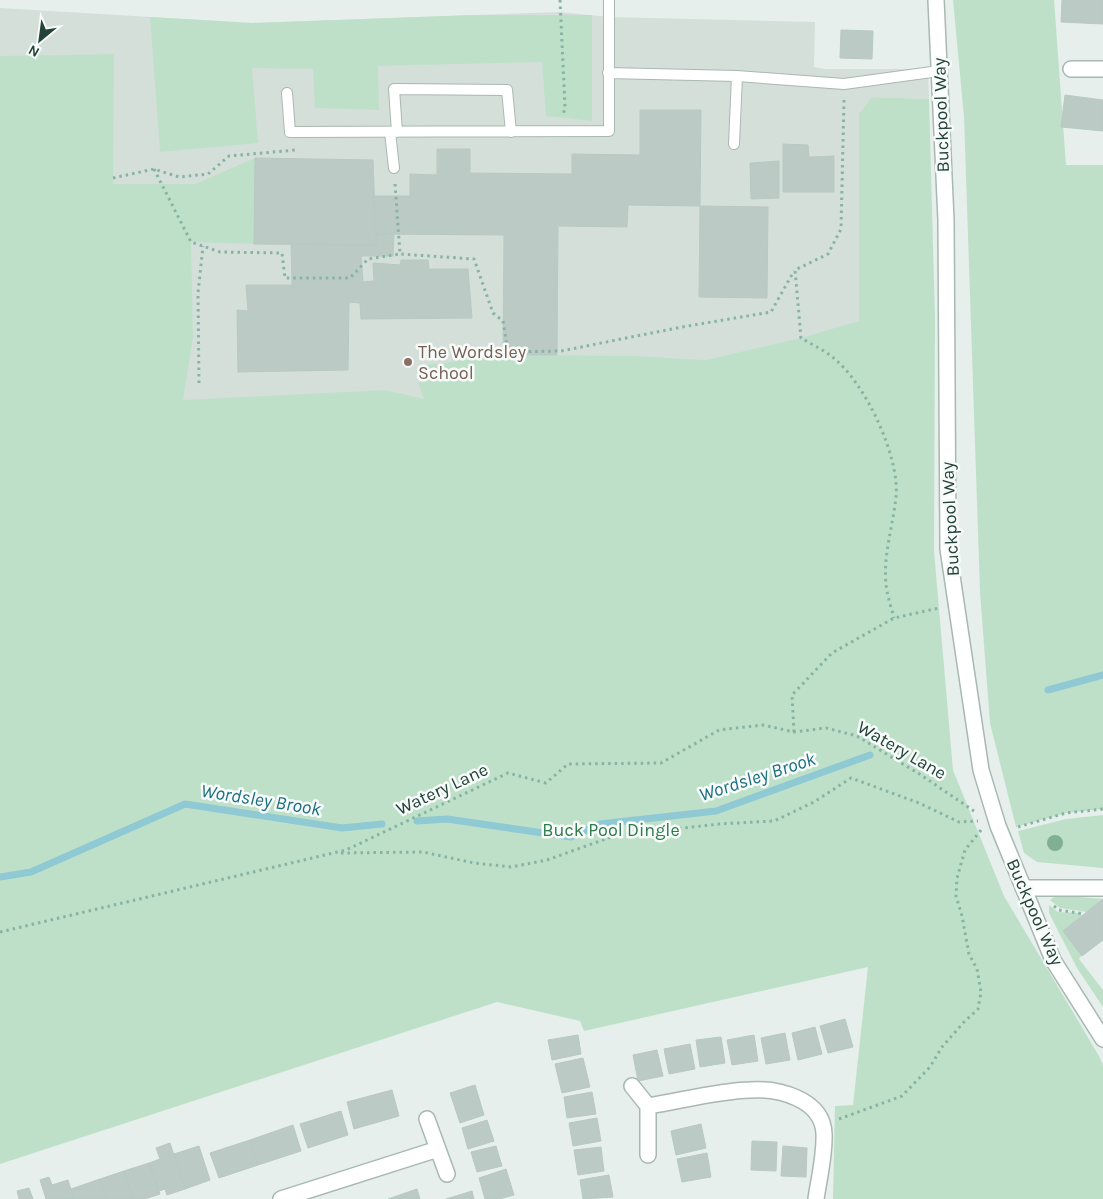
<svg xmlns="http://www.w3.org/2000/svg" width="1103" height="1199" font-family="Karla,sans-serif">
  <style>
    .built { fill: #d4dfda }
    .green { fill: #bfe0c8 }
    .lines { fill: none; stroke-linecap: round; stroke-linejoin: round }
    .stream { stroke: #8ec9d4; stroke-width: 7 }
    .building { fill: #bbcac4; stroke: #b8c9c2 }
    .lane-casing { stroke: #a8b8b2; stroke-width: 12 }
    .street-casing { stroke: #a8b8b2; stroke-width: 18 }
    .path { stroke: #86b3a5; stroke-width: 3; stroke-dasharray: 2.5 4; stroke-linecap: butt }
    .lane { stroke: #fff; stroke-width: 10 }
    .street { stroke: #fff; stroke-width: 15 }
    .tree { fill: #80af93 }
    .education-dot { fill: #8d6e63; stroke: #f7fbf9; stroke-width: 2 }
    .labels { text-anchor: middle; stroke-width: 5; stroke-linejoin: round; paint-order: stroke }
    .street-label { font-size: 18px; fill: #24423a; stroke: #f7fbf9 }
    .education-label { font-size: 18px; fill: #785e54; stroke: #f7fbf9; text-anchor: start }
    .park-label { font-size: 18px; fill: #2d7a4b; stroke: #f7fbf9 }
    .water-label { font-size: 19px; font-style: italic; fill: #1c6f80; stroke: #f7fbf9 }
  </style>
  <rect width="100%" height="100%" fill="#e6efeb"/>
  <path class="built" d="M0 8 252 23 560 12 609 17 815 22 814 67 825 69H928L929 99 872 97 859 113V321L0 744Z"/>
  <path class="green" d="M953 0H1054L1066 165H1103V809L1066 813 1016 827 990 723 980 592 964 117Z
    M473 15H592V121L546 116 542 62 378 66 379 110 315 108 313 69 252 68 258 143 160 152 150 17 252 23Z
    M114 54 113 184H195L255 158 254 244 191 242 193 337 183 400 385 390 424 399 419 385 426 365 503 355 633 356 706 360 801 338 859 321V113L872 97 929 99 935 318 934 551 953 770 1004 896 1099 1056 1103 1065V1199H833L835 1106 853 1105 868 967 584 1031 580 1021 497 1002 0 1164V56Z
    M1103 815V868L1037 862 1024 853 1018 831 1066 819Z
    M1057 895 1103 899 1087 912 1060 908 1050 900Z
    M1049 905 1058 912 1080 913 1082 916 1063 931 1082 955 1079 959 1103 990V1007L1077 968 1049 913Z"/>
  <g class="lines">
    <path class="stream" d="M1048 690 1103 675
      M417 821 447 819 571 837 600 824 716 811 870 755
      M0 877 31 872 185 804 342 828 382 824"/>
  </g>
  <path class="building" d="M1062 0H1103V24L1061 22Z
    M841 30 873 31 872 59 840 58Z
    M1065 95 1103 100V131L1061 127Z
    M640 110H701L700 206 628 205 627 227 558 226 557 355H503L504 235 376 234 373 196H410V174L437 175V149H470V173L572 174V154L640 155Z
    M783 144 808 145 809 157 834 156V192H783Z
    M255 158 373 160 376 245 254 244Z
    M779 161V198L751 199 750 163Z
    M700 206 768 207 767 298 699 297Z
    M376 234H394L393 256H361L363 282 374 281 373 263 400 265 401 260H428L429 269H468L472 318 361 319 360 303 349 302 348 370 238 372 237 310 248 311 246 285H292L291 244 376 245Z
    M1103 899V940L1082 956 1063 931Z
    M845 1019 853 1047 828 1053 820 1026Z
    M815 1027 822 1054 798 1060 792 1033Z
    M785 1033 790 1060 766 1064 761 1038Z
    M578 1035 581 1054 552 1060 548 1040Z
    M754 1035 758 1061 732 1065 727 1040Z
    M721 1037 725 1063 700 1067 696 1040Z
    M690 1044 695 1069 669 1074 664 1049Z
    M657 1050 663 1076 638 1081 633 1055Z
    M583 1058 590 1087 562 1093 555 1064Z
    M475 1085 484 1115 460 1123 450 1093Z
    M392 1090 399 1116 354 1129 347 1102Z
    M592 1092 596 1114 567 1118 564 1097Z
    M341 1111 348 1135 308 1148 300 1124Z
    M597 1118 601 1141 573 1146 569 1123Z
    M487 1120 494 1141 468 1149 462 1128Z
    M701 1124 706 1148 676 1155 671 1131Z
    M293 1125 301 1151 258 1165 250 1140Z
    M250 1140 258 1165 219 1178 210 1153Z
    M752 1141 777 1142 776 1171 751 1170Z
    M170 1143 185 1189 167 1195 165 1189 159 1191 149 1163 160 1159 156 1148Z
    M199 1146 210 1180 185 1189 174 1154Z
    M496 1146 502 1166 477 1172 471 1152Z
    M783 1146 807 1148 806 1177 781 1176Z
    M601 1147 604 1171 578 1175 574 1150Z
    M707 1153 711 1177 682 1182 677 1159Z
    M149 1163 160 1194 145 1199H133L124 1171Z
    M506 1169 514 1195 499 1199H485L479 1178Z
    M124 1171 133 1199H107L100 1179Z
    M609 1175 613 1197 583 1199 580 1180Z
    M49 1177 52 1185 68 1180 74 1199H46L40 1180Z
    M100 1179 107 1199H74L71 1189Z
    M29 1188 33 1199H19L17 1191Z
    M417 1189 420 1199H388Z
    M472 1191 474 1199H446Z"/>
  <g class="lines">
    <g class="lane-casing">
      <path id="lane" d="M608 73 737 76 844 84 939 71
        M287 93 290 132 609 131V0
        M390 132 394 168
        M397 132 394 89 507 90 511 132
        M734 144 737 76"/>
    </g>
    <g class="street-casing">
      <path id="street" d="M936 0 946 220 948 549 981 770 998 826 1053 960 1103 1039
        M1071 69H1103
        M1023 888H1103
        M632 1086 648 1106V1155
        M648 1106C681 1101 716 1091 750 1090 778 1088 823 1099 824 1134 825 1155 819 1178 816 1199
        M427 1119 447 1174
        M281 1199 438 1149"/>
    </g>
    <path class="path" d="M560 0 565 107 563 116
      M844 100 841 229 828 254 795 270 801 338C811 344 822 349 831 356 864 380 900 456 896 497 893 526 883 555 886 584 887 595 891 607 894 618
      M154 169 191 242 220 252 282 253 285 278H350L368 259 400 254
      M113 178 154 169 179 177 208 174 229 156 296 150
      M395 184 400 254 474 259 493 313 503 321 508 352 561 351 682 327 771 312 794 271
      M199 383 198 293 203 246
      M794 732 792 695 832 653 894 618 939 608
      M1018 827 1066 813 1103 809
      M341 853 423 852 474 863 511 867 547 860 614 836 719 824 774 821 814 802 851 778 919 803 959 822 978 821
      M1054 906 1059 910 1084 914
      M0 932 346 850 508 773 546 783 568 764 661 763 719 730 763 725 794 732 826 728 857 736 921 775 974 811
      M839 1119 902 1096 930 1067 942 1047 964 1022 978 1009 981 992 977 969 969 954 962 916 956 896 957 878 965 850 981 830"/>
    <use href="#lane" class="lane"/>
    <use href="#street" class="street"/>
  </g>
  <circle class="tree" cx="1055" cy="843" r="8"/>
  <circle class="education-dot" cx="408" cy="362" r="5"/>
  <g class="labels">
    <g class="street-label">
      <text transform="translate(941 115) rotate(-92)" y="6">Buckpool Way</text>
      <text transform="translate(950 519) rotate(-93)" y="6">Buckpool Way</text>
      <text transform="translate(902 750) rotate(30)" y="6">Watery Lane</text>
      <text transform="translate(442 789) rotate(-25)" y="6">Watery Lane</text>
      <text transform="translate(1035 912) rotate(66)" y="6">Buckpool Way</text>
    </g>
    <g class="education-label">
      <text x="418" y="358">The Wordsley<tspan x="418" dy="21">School</tspan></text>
    </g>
    <g class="park-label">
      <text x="611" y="836">Buck Pool Dingle</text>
    </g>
    <g class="water-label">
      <text transform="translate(757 776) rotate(-18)" y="7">Wordsley Brook</text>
      <text transform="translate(261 799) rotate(9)" y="7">Wordsley Brook</text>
    </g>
  </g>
  <g transform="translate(40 40) rotate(209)" stroke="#f7fbf9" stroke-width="4" paint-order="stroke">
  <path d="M0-4L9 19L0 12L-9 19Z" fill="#24423a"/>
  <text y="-8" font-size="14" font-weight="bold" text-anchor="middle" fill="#24423a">N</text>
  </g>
</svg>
